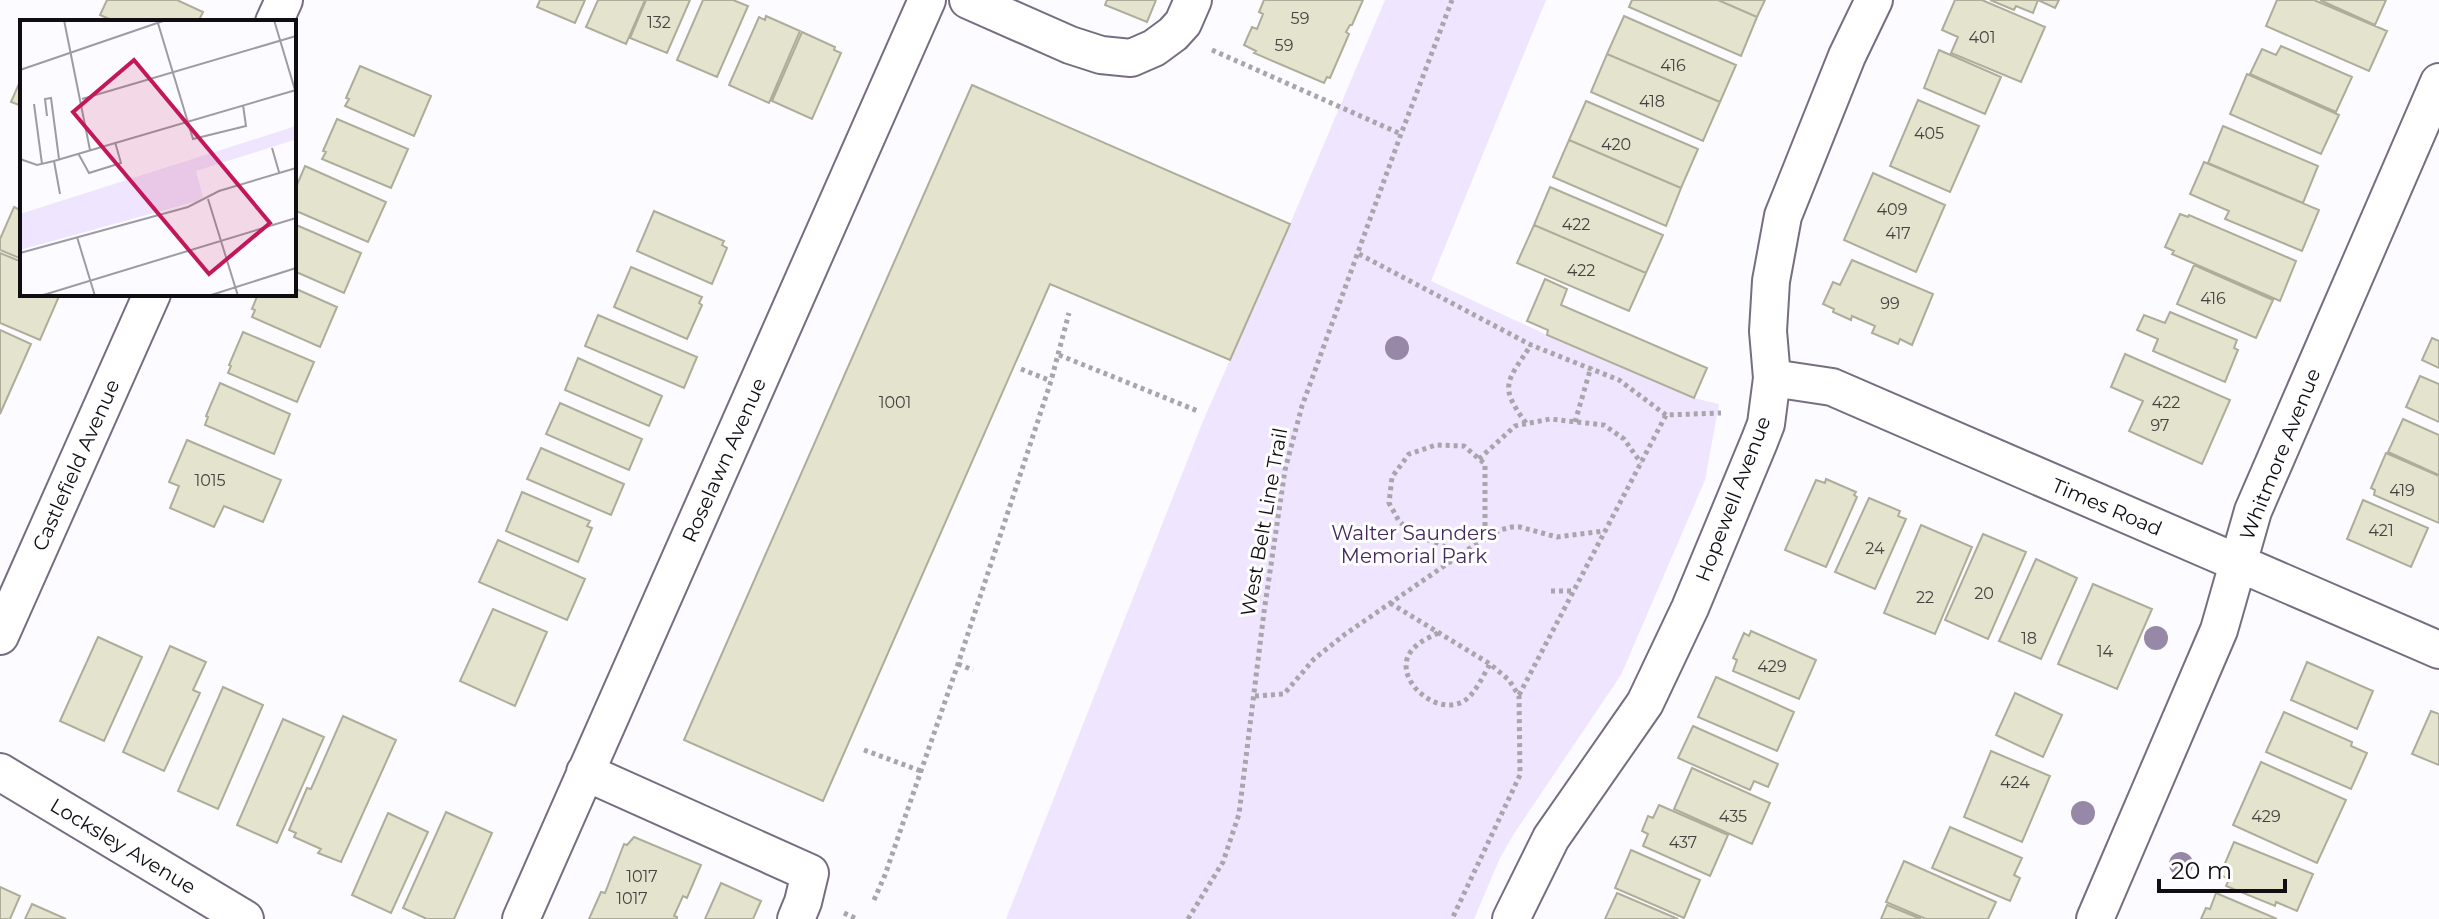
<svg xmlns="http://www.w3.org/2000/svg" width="2439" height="919" font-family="Montserrat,sans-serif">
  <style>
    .green { fill: #f0e5fe }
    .building { fill: #e4e3ce; stroke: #aead99; stroke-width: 2 }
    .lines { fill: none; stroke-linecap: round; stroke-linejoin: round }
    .minor-casing { stroke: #766e80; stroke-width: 40 }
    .path { stroke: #a8a6ab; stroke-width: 5; stroke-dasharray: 4 4; stroke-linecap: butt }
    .minor { stroke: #fff; stroke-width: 36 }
    .tree { fill: #9788a7 }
    .labels { text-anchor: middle; stroke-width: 6; stroke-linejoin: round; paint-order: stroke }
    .number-label { font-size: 16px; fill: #454242 }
    .street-label { font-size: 20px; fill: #100d13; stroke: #fff }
    .park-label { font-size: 20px; fill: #45295f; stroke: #fff }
    .inset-road { fill: none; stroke: #9e9ca1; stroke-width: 2 }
    .view { fill: #c2185b; fill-opacity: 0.15; stroke: #c2185b; stroke-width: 4 }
    .inset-edge { fill: none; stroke: #100d13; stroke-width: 4 }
  </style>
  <rect width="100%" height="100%" fill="#fcfbff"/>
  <path class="green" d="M1385 0H1546L1431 281 1547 335 1694 398 1719 404 1705 480 1621 675 1515 832 1500 858 1474 919H1006L1203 421 1290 224Z"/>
  <path class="building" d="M107 0H177L203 12 198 22H116L100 15Z
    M540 0H585L575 23 537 7Z
    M598 0H645L626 44 586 27Z
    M646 0H690L667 53 630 38Z
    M703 0H733L748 6 717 77 677 60Z
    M1107 0H1156L1147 22 1105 5Z
    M1264 0H1363L1352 25H1350L1346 32 1349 34 1330 78 1327 77 1324 83 1254 53 1256 51 1244 45 1252 27 1257 29 1263 14 1259 12Z
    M1632 0H1718L1757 17 1741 56 1629 7Z
    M1718 0H1765L1757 17Z
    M1955 0H1982L2045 27 2021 82 1951 53 1958 37 1942 30Z
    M1990 0H2059L2055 8 2038 0 2033 13 2016 6 2014 10Z
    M2277 0H2314L2387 31 2369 71 2266 26Z
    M2320 0H2386L2375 25Z
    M766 16 800 31 769 103 729 85 759 17 765 20Z
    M1624 16 1736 65 1720 102 1607 54Z
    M802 32 835 47 834 50 841 53 812 119 772 101Z
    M2281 46 2352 77 2336 112 2250 74 2262 49 2276 55Z
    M1939 50 2001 77 1985 114 1924 88Z
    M1607 54 1720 102 1703 141 1591 92Z
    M360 66 431 96 414 136 345 106 349 99 346 98Z
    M2247 74 2339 115 2321 154 2230 114Z
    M22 77V106L11 102Z
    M972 85 1290 224 1230 360 1050 284 823 801 684 740Z
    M1918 100 1979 126 1950 192 1890 166Z
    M1586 101 1698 149 1681 188 1569 140Z
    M337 119 408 149 391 188 322 159 326 152 323 151Z
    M2223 126 2318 166 2303 203 2208 163Z
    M1569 140 1681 188 1666 226 1553 177Z
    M2204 162 2319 210 2302 251 2225 219 2229 211 2190 194Z
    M305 166 386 202 368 242 294 210V192Z
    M1873 173 1945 205 1916 272 1844 240Z
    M1550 187 1663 235 1646 273 1534 225Z
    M14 207 22 211V259L0 250V239Z
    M654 211 724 241 722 245 727 248 712 284 637 251Z
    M2180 214 2188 217 2189 215 2296 261 2280 301 2172 254 2174 251 2165 247Z
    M294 224 361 253 344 293 294 271Z
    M1534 225 1646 273 1629 311 1517 263Z
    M0 253 22 262V294H60L40 340 0 323Z
    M1852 260 1933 294 1912 345 1900 339 1898 344 1872 333 1875 326 1852 316 1851 320 1833 312 1834 309 1823 304 1833 282 1840 285Z
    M2194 265 2273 300 2256 338 2177 304Z
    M631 267 702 297 699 303 702 305 687 339 614 307Z
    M1545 279 1567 289 1561 305 1707 368 1694 398 1547 335 1548 330 1527 321Z
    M294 288 337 307 320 347 252 317 255 310 252 309 258 294H294Z
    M2170 312 2237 340 2234 348 2238 350 2225 382 2153 351 2158 339 2137 330 2144 315 2165 323Z
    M598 315 697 357 684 388 585 346Z
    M0 330 31 344 0 414Z
    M243 332 314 362 297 402 228 373 231 366 229 365Z
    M2432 338 2439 341V368L2422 360Z
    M2125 354 2230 400 2202 464 2129 431 2143 401 2111 387Z
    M578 358 662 396 649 426 565 390Z
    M2420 376 2439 384V422L2406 407Z
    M220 383 290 414 274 454 205 425 208 417 206 416Z
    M560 403 642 439 629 470 546 434Z
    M2403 419 2439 435V475L2388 452Z
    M187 440 281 480 263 522 224 506 214 527 170 508 179 486 169 482Z
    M541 448 624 484 611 515 527 479Z
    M2386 453 2439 476V523L2374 495 2375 490 2371 488Z
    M1826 479 1856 492 1854 495 1857 497 1826 567 1785 550 1816 480 1825 483Z
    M522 492 590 521 587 526 592 528 578 562 506 531Z
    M1869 498 1900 511 1898 516 1906 519 1875 589 1835 572Z
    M2363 500 2428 528 2411 567 2347 539Z
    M1921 525 1972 547 1935 634 1884 613Z
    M1983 534 2026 552 1988 639 1945 620Z
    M498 540 585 579 567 620 479 582Z
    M2036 559 2077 578 2041 659 1999 641Z
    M2093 584 2152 609 2117 689 2058 664Z
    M493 609 547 632 515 706 460 681Z
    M1751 631 1816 660 1799 699 1733 671 1737 660 1733 658 1744 633 1749 636Z
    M98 637 142 657 104 741 60 721Z
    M170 646 206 662 193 690 200 693 164 771 123 752Z
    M2307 662 2373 691 2357 729 2291 700Z
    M1716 677 1794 712 1777 751 1698 717Z
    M223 687 263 705 218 809 178 791Z
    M2015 693 2062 715 2043 757 1996 735Z
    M2431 711 2439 714V765L2412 754Z
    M2284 712 2352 742 2351 746 2367 753 2351 789 2266 752Z
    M343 716 396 740 341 862 318 853 321 849 294 837 296 833 289 830 307 788 311 789Z
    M283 719 324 737 277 843 237 825Z
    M1693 726 1778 764 1768 787 1754 781 1750 790 1678 758Z
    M1991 751 2050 776 2022 842 1964 817Z
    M2261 762 2346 800 2317 863 2233 825Z
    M1692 768 1770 803 1752 844 1674 809Z
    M1659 805 1728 835 1710 876 1643 846 1648 834 1642 831 1648 816 1653 818Z
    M446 812 492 833 454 919H427L403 908Z
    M388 813 428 832 391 913 352 895Z
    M1950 827 2022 858 2014 875 2020 878 2010 901 1932 868Z
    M634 837 701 865 687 898 683 896 674 916 677 917V919H589L601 892 605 893 624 844 627 845Z
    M2234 842 2313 874 2297 911 2276 902 2275 906 2226 886 2229 879 2220 875Z
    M1631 850 1700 880 1684 918 1615 888Z
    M1904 861 1996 902 1988 919H1926L1886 902Z
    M721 883 761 901 753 919H705Z
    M0 887 20 896 10 919H0Z
    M1617 893 1678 919H1605Z
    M2216 893 2277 919H2201L2206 908 2210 909Z
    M32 904 66 919H25Z
    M1887 905 1921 919H1881Z"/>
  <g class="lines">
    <g class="minor-casing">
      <path id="minor" d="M968 0 1070 45 1101 55 1131 58 1154 48 1173 34 1183 23 1193 0
        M274 22 284 0
        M1772 378 1832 387 2439 650
        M0 636 152 294
        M0 772 245 919
        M585 772 810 873 803 902 796 919
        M521 919 927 0
        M1511 919 1551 838 1645 703 1690 608 1759 442 1766 424 1772 378 1768 331 1771 281 1783 216 1847 56 1874 0
        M2095 919 2219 630 2253 511 2439 82"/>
    </g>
    <path class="path" d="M1212 50 1401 134
      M1359 254 1531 345 1619 380 1666 415
      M1059 355 1198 411
      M1021 369 1051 381
      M1575 422 1591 367
      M1526 423C1498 385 1507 382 1531 345
      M1479 459 1515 426 1550 419 1604 425 1624 439 1641 463
      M1459 556 1440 544 1414 535 1399 521 1389 503 1392 477 1409 454 1436 445 1464 446 1485 464V538
      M1551 591H1574
      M1390 603 1490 664 1509 680 1519 696 1520 775 1452 919
      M1438 633C1431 637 1422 640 1416 646 1385 672 1434 719 1464 701 1475 694 1483 676 1490 664
      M958 664 973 670
      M1519 695 1666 415 1721 413
      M1255 696 1284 694 1314 659 1344 635 1473 546 1500 530 1512 527H1520L1557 537 1605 531
      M864 750 921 771
      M874 900 885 875 958 664 1051 381 1069 313
      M844 913 857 919
      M1188 919 1223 862 1239 814 1264 612 1285 470 1302 406 1401 134 1452 0"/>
    <use href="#minor" class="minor"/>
  </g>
  <g class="tree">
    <circle cx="1397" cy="348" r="12"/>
    <circle cx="2156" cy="638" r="12"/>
    <circle cx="2083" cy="813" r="12"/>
    <circle cx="2181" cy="864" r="12"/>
  </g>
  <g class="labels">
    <g class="number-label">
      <text x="1300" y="24">59</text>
      <text x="659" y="28">132</text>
      <text x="1982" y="43">401</text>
      <text x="1284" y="51">59</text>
      <text x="1673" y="71">416</text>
      <text x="1652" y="107">418</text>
      <text x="1929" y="139">405</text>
      <text x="1616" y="150">420</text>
      <text x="1892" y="215">409</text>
      <text x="1576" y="230">422</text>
      <text x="1898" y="239">417</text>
      <text x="1581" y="276">422</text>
      <text x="2213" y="304">416</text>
      <text x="1890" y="309">99</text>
      <text x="895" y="408">1001</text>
      <text x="2166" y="408">422</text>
      <text x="2160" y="431">97</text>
      <text x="210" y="486">1015</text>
      <text x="2402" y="496">419</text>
      <text x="2381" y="536">421</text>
      <text x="1875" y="554">24</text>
      <text x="1984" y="599">20</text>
      <text x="1925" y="603">22</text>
      <text x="2029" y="644">18</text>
      <text x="2105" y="657">14</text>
      <text x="1772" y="672">429</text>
      <text x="2015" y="788">424</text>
      <text x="1733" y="822">435</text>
      <text x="2266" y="822">429</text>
      <text x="1683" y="848">437</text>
      <text x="642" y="882">1017</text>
      <text x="632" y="904">1017</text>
    </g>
    <g class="street-label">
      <text transform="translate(2280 454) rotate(-68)" y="7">Whitmore Avenue</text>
      <text transform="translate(724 460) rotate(-66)" y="7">Roselawn Avenue</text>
      <text transform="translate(76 465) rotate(-66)" y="7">Castlefield Avenue</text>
      <text transform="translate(1733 499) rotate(-69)" y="7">Hopewell Avenue</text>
      <text transform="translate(2107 507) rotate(23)" y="7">Times Road</text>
      <text transform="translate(1264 522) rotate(-80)" y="7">West Belt Line Trail</text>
      <text transform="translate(123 846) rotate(31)" y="7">Locksley Avenue</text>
    </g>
    <g class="park-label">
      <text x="1414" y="540">Walter Saunders<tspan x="1414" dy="23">Memorial Park</tspan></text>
    </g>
  </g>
  <g transform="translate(20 20)">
    <rect width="276" height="276" fill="#fcfbff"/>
    <path d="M276 106 274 120 176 151 183 177 177 181 0 230V194Z" fill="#f0e5fe"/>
    <path class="inset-road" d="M44 0 70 130M137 0 173 119 226 106 223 85M254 0 275 70M0 50 146 0M62 79 276 16M14 84 22 144M27 96 25 79 31 78 39 139M252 128 259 152M58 133 69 153 101 143 95 122M0 139 17 145 34 141 276 70M34 141 40 174M188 179 218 276M57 217 75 276M0 233 168 187 199 171 276 148M20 276 276 198M188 276 276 248"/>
    <path class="view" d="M114 40 250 203 189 254 53 92Z"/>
    <rect width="276" height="276" class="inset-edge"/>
  </g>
  <path d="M2159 879v12h126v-12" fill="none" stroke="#100d13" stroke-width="4"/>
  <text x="2171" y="879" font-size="24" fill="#100d13" stroke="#ffffff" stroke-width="6" paint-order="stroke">20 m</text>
</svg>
